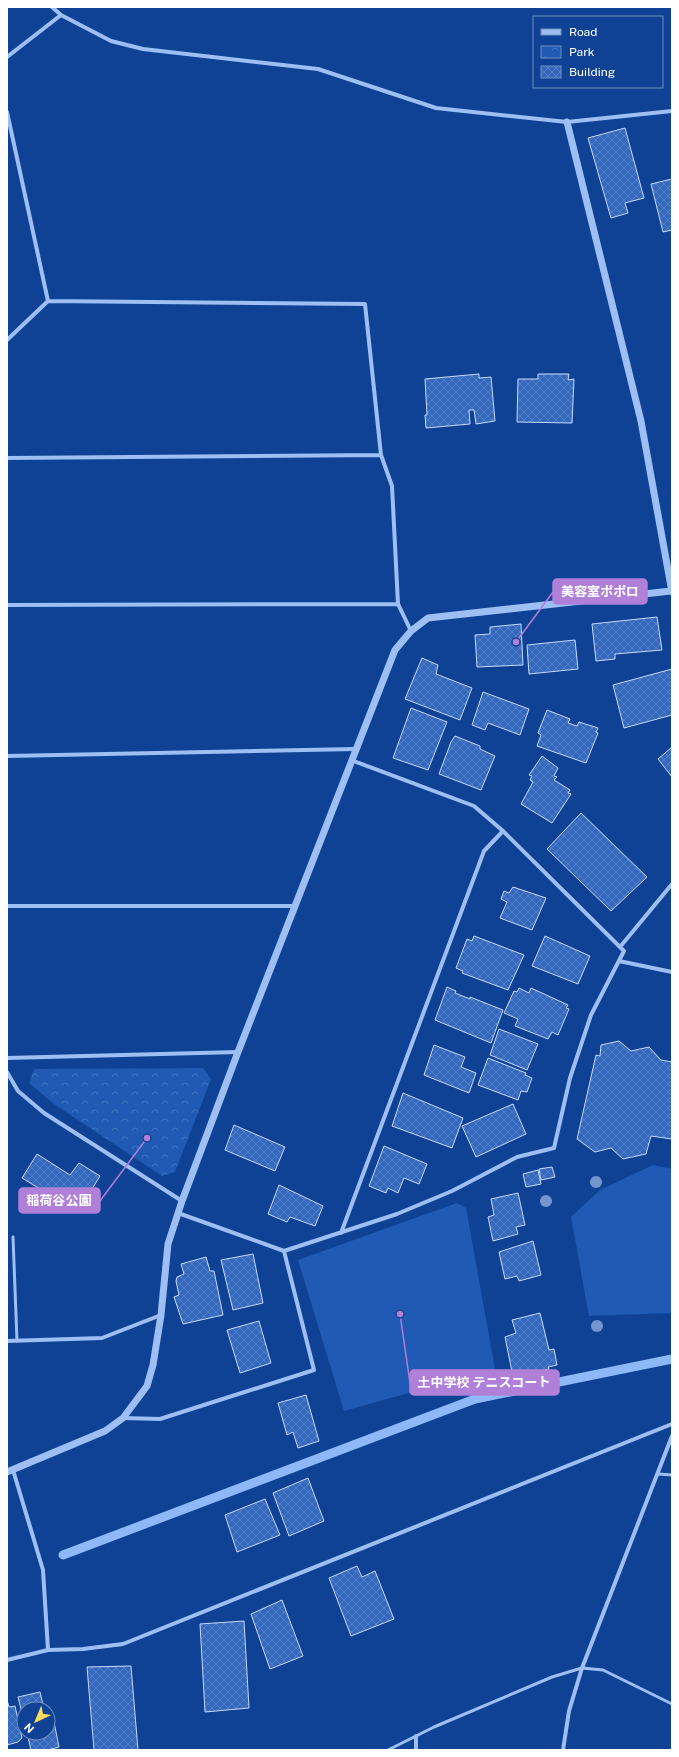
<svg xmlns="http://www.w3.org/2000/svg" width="679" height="1757" font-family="'Public Sans','Noto Sans JP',sans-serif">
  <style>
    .park { fill: url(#park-crowns) }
    .pitch { fill: #205ab4 }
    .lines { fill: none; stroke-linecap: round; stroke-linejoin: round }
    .stream { stroke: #8eb9f8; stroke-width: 9 }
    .building { fill: url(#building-cross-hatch); stroke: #c5dbfe }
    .service { stroke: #9dbff4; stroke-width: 3 }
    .minor { stroke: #9dbff4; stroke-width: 4 }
    .tertiary { stroke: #9dbff4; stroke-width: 7 }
    .tree { fill: #7396cf }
    .leader { fill: none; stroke: #b080d9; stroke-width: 1.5 }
    .callout-dot { fill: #b080d9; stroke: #0f4295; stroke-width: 1.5 }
    .callout { fill: #b080d9; stroke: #b080d9; stroke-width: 1.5 }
    .callout-label { font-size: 13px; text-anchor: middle; font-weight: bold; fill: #fff }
  </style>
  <defs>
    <pattern id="park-crowns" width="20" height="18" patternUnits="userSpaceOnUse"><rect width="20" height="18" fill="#205ab4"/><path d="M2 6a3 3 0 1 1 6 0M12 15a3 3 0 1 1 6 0" fill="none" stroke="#4173bf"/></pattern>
    <pattern id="building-cross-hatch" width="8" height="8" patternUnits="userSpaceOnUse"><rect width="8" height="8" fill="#3368bc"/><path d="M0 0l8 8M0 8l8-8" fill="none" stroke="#527fc6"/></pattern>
  </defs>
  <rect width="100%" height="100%" fill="#0f4295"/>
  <path class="park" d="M203 1068 211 1079 175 1172 162 1176 54 1104 29 1083 34 1069Z"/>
  <path class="pitch" d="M653 1165 672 1169 671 1313 589 1316 571 1217 600 1190Z
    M457 1203 466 1208 495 1369 344 1411 298 1260Z"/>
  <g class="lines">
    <path class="stream" d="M63 1555 475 1399 672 1359"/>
  </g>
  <path class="building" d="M625 128 644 198 625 203 628 213 611 218 588 138Z
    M672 179V230L663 232 651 184Z
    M479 374V378L491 377 495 421 476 424 474 410H469L470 424 426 428 425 415H427L425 379Z
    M538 374H569L568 380 574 379 572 423 517 422 518 379H538Z
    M657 617 662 650 615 654V659L596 661 592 624Z
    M521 624 523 665 477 667 475 635 490 634V627Z
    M575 640 578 669 529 674 527 645Z
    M422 658 438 665 436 674 472 688 460 720 405 699Z
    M672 669V715L624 728 613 685Z
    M483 692 529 709 520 735 488 723 485 730 472 725Z
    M411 708 447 722 428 770 393 758Z
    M547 710 570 719 568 723 577 726 579 722 598 728 596 732 598 733 586 763 537 746 541 735 538 733Z
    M455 736 480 746V749L495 756 481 790 439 774 451 742Z
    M672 747V777L658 759Z
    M542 756 558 768 554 776 557 777 554 780 570 790 568 793 571 794 552 823 521 804 533 782 530 780 532 776 529 775Z
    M581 813 647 877 611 911 547 849Z
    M513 887 546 898 532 930 500 918 507 902 501 899 504 891 509 893Z
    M474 936 524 955 508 990 462 973 463 971 456 968 467 939 472 941Z
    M545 936 590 956 578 984 532 966Z
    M447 987 456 991 455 993 470 999V997L503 1010 491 1043 435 1020Z
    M519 988 529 993 531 988 568 1005 566 1008 569 1009 558 1035 552 1032 548 1039 515 1026 518 1019 504 1013 514 991 517 992Z
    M499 1029 538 1044 527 1070 490 1055Z
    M619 1041 631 1051 649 1047 661 1060 672 1062V1139L651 1136 646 1154 623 1159 611 1148 595 1152 577 1139 596 1055 600 1056 601 1045Z
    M434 1045 465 1057 461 1067 476 1073 469 1093 424 1075Z
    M488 1058 526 1073 525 1075 532 1078 527 1092 521 1091 518 1100 478 1085Z
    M403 1093 463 1118 452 1148 392 1126Z
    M513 1104 526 1134 476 1157 462 1126Z
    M234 1125 285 1147 275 1171 225 1150Z
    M384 1146 427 1164 419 1184 404 1178 398 1193 388 1188 386 1193 369 1186Z
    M37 1154 70 1175 79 1163 100 1176 78 1212 22 1178Z
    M552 1167 555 1177 541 1180 539 1169Z
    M538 1170 541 1184 526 1187 523 1174Z
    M279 1185 323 1206 315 1226 290 1217 287 1222 268 1214Z
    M518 1193 525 1225 516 1227 518 1234 493 1241 488 1217 494 1215 491 1199Z
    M533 1241 541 1275 519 1281 517 1276 505 1279 499 1252Z
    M253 1254 263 1303 233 1310 221 1260Z
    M206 1257 210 1271H214L223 1315 183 1324 174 1297 179 1295 176 1281 177 1277 184 1274 181 1264Z
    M540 1313 549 1350 554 1349 557 1365 548 1367 549 1369 513 1377 505 1337 516 1333 512 1320Z
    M259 1321 271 1363 240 1373 227 1330Z
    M306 1395 319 1441 298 1448 293 1432 287 1435 278 1403Z
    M308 1478 324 1521 289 1536 273 1493Z
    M265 1499 280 1535 237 1552 225 1515Z
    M357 1566 362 1577 375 1571 394 1619 351 1636 329 1578Z
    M282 1600 303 1656 270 1669 251 1614Z
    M244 1621 249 1708 205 1712 200 1624Z
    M131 1666 138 1750H94L87 1667Z
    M40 1692 44 1709H24V1721L18 1697Z
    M7 1700 9 1707 15 1706 22 1738 18 1742 7 1745Z
    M48 1712H52L59 1747 48 1750H31L27 1733H48Z"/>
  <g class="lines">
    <path class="service" d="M13 1237 17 1341
      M658 1474 672 1475
      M388 1750 434 1727 552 1677 582 1668 603 1670 672 1704"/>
    <path class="minor" d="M52 7 61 15 111 41 143 49 318 69 436 108 567 122 672 111
      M7 57 61 15
      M7 112 48 301
      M7 340 48 301 365 304 381 455 392 486 398 604 411 631
      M7 458 381 455
      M7 605 398 604
      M7 756 355 749
      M7 906H296
      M620 947 672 884
      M619 961 672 972
      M7 1058 238 1052
      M7 1072 18 1091 44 1113 182 1201
      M178 1213 284 1251 397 1214 452 1191 517 1157 554 1148 570 1078 591 1015 624 951 503 831 474 806 351 760
      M341 1233 484 851 503 831
      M7 1341 102 1338 161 1315
      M123 1418 160 1419 314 1370 284 1251
      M48 1650 83 1649 123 1644 672 1424
      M7 1660 48 1650 43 1570 13 1470
      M416 1750V1736
      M563 1750 569 1711 582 1668 672 1436"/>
    <path class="tertiary" d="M567 122 641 421 672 592
      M7 1472 105 1431 123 1418 147 1386 153 1365 161 1315 168 1244 182 1201 238 1052 395 650 411 631 428 618 671 591"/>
  </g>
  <g class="tree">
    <circle cx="596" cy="1182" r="6"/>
    <circle cx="546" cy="1201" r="6"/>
    <circle cx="597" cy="1326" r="6"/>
  </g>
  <path class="leader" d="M516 642L553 592M147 1138L100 1201M400 1314L410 1383"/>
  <g class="callout-dot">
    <circle cx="516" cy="642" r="4"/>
    <circle cx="147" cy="1138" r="4"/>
    <circle cx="400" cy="1314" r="4"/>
  </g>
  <g class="callout">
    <rect x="553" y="579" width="94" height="25" rx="4"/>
    <rect x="19" y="1188" width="81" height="25" rx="4"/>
    <rect x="410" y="1370" width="149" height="25" rx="4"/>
  </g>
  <g class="callout-label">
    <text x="600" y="596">美容室ポポロ</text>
    <text x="59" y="1205">稲荷谷公園</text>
    <text x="484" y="1387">土中学校 テニスコート</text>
  </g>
  <rect width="679" height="1757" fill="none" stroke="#ffffff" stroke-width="16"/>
  <rect x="533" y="16" width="130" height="72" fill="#0f4295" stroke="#6f8ebf"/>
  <rect x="541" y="29" width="20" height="6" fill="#9dbff4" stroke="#6f8ebf"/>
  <text x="569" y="36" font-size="12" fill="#ffffff">Road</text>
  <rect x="541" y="46" width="20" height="12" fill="url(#park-crowns)" stroke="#6f8ebf"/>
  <text x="569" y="56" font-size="12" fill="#ffffff">Park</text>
  <rect x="541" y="66" width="20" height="12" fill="url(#building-cross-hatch)" stroke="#6f8ebf"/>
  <text x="569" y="76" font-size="12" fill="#ffffff">Building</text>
  <g transform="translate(36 1721) rotate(224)"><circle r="19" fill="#0f4295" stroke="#6f8ebf"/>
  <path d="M0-3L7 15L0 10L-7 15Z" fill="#ffda60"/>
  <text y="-6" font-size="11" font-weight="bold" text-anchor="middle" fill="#ffffff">N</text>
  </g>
</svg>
